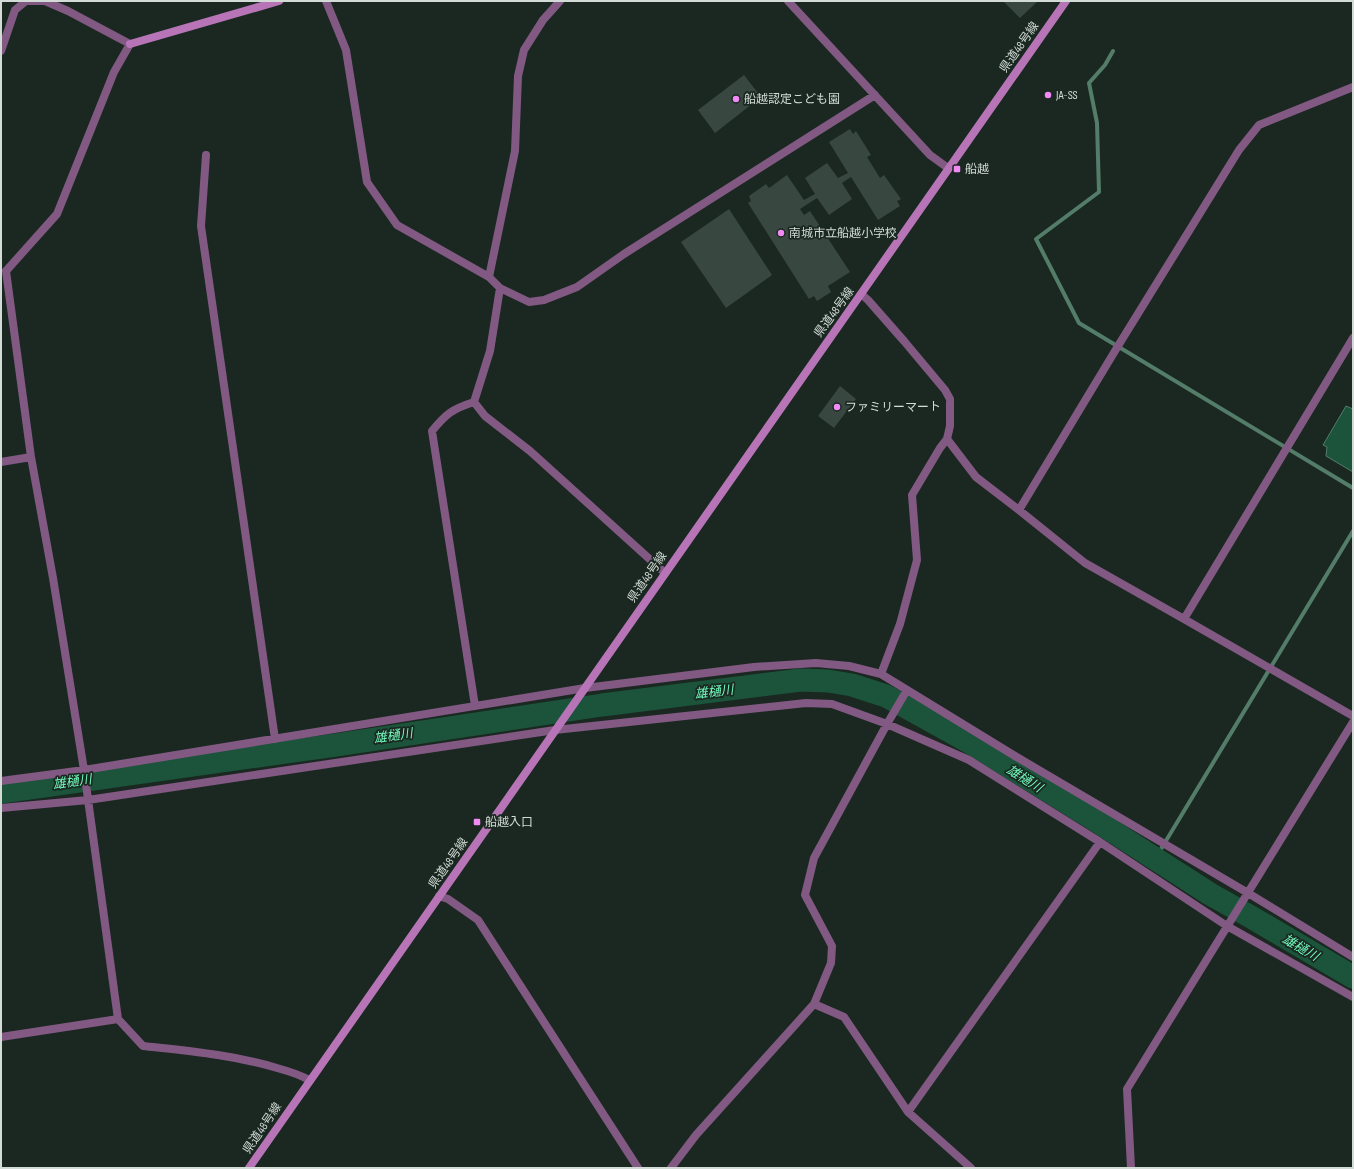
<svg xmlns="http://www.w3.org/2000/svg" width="1354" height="1169" font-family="'Sofia Sans Condensed','Noto Sans JP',sans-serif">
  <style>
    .water { fill: #1c533b; stroke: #537c69 }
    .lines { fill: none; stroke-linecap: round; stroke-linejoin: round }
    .stream { stroke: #537c69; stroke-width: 4 }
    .river { stroke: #1c533b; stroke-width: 23 }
    .building { fill: #38473f }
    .street { stroke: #825982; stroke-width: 8 }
    .secondary { stroke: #b775b8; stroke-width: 8 }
    .poi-dot { fill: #f18af4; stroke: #1a2821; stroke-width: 1.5 }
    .labels { text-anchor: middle; stroke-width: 3.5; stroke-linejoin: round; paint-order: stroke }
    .street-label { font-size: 12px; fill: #d2dbd5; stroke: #1a2821 }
    .poi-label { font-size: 12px; fill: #d2dbd5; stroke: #1a2821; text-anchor: start }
    .water-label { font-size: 13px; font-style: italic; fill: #71f9bc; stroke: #1a2821 }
  </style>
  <rect width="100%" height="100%" fill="#1a2821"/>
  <path class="water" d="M1346 406 1353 409V472L1326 456 1327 447 1323 445Z"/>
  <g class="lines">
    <path class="stream" d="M1113 51 1105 65 1089 83 1097 123 1099 192 1036 239 1079 323 1353 488
      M1155 859 1353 531"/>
    <path class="river" d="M1 792 329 746 602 705 801 680 828 681 852 685 886 696 969 742 1095 820 1210 894 1251 917 1353 977"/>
  </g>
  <path class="building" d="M1003 1H1038L1020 18Z
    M744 75 761 97 715 133 698 110Z
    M850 129 853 134 856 131 871 155 867 157 880 178 884 175 901 199 897 201 900 206 878 220 851 177 842 183 852 199 829 215 817 198 800 209 804 215 810 211 850 272 828 286 831 292 817 301 814 296 809 299 748 203 751 201 749 196 766 184 769 188 787 175 804 200 815 194 805 178 827 163 838 178 848 173 829 142Z
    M729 209 772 275 726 308 681 242Z
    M840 386 856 399 834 428 818 416Z"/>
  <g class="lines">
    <path class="street" d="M326 1 346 50 367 182 397 225 489 277
      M788 1 930 155 948 168
      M1 51 15 10 26 1H45
      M206 155 201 226 275 739
      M6 271 31 457 53 578 84 770 118 1019 143 1046C188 1051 234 1055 277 1068 288 1071 299 1074 309 1080
      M6 271 57 214 114 72 130 44 68 11 45 1
      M500 288 529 302 544 300 577 287 624 254 875 95
      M861 294 868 300 904 341 945 390 950 399V426L947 439 940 448 912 495 917 560 900 624 881 674
      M474 402 490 351 500 288 489 277 515 151 518 76 524 50 543 20 560 1
      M474 402C452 409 446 414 432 431L475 706
      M474 402 485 416 530 451 665 573
      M947 439 976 477 1019 510 1085 563 1184 619 1353 716
      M1 462 31 457
      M1019 510 1118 346 1239 150 1259 125 1353 87
      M1184 619 1353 338
      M1 781 84 770 585 688 754 667 816 663 849 666 881 674 1015 756 1248 893 1353 957
      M1 808 88 800 555 730 806 703 832 704 887 724 969 760 1100 842 1227 926 1353 997
      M439 896 448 899 478 920 638 1168
      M814 1004 844 1017 908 1112 971 1168
      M1 1037 118 1019
      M908 1112 1100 842
      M671 1168 696 1135 814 1004 831 963 832 946 805 895 814 858 887 724 907 690
      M1131 1168 1127 1089 1353 722"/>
    <path class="secondary" d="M130 44 279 1
      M249 1168 1066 1"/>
  </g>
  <g class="poi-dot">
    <circle cx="1048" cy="95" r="4"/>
    <circle cx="736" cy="99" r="4"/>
    <rect x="953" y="165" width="8" height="8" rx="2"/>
    <circle cx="781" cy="233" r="4"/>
    <circle cx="837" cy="407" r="4"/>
    <rect x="473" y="818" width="8" height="8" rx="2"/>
  </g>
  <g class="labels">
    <g class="street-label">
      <text transform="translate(1019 47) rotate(-55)" y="4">県道48号線</text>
      <text transform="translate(834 312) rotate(-54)" y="4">県道48号線</text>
      <text transform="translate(647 577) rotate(-55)" y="4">県道48号線</text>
      <text transform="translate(448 863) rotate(-55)" y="4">県道48号線</text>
      <text transform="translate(262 1128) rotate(-56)" y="4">県道48号線</text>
    </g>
    <g class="poi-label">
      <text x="1056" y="99">JA-SS</text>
      <text x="744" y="103">船越認定こども園</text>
      <text x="965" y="173">船越</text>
      <text x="789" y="237">南城市立船越小学校</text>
      <text x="845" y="411">ファミリーマート</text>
      <text x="485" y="826">船越入口</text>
    </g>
    <g class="water-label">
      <text transform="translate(714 691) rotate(-7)" y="5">雄樋川</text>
      <text transform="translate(393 735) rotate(-8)" y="5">雄樋川</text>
      <text transform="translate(1025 778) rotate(32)" y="5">雄樋川</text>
      <text transform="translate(72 781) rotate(-8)" y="5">雄樋川</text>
      <text transform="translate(1301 947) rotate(30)" y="5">雄樋川</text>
    </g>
  </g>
  <rect width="1354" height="1169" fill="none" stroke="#d2dbd5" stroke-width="4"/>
</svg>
